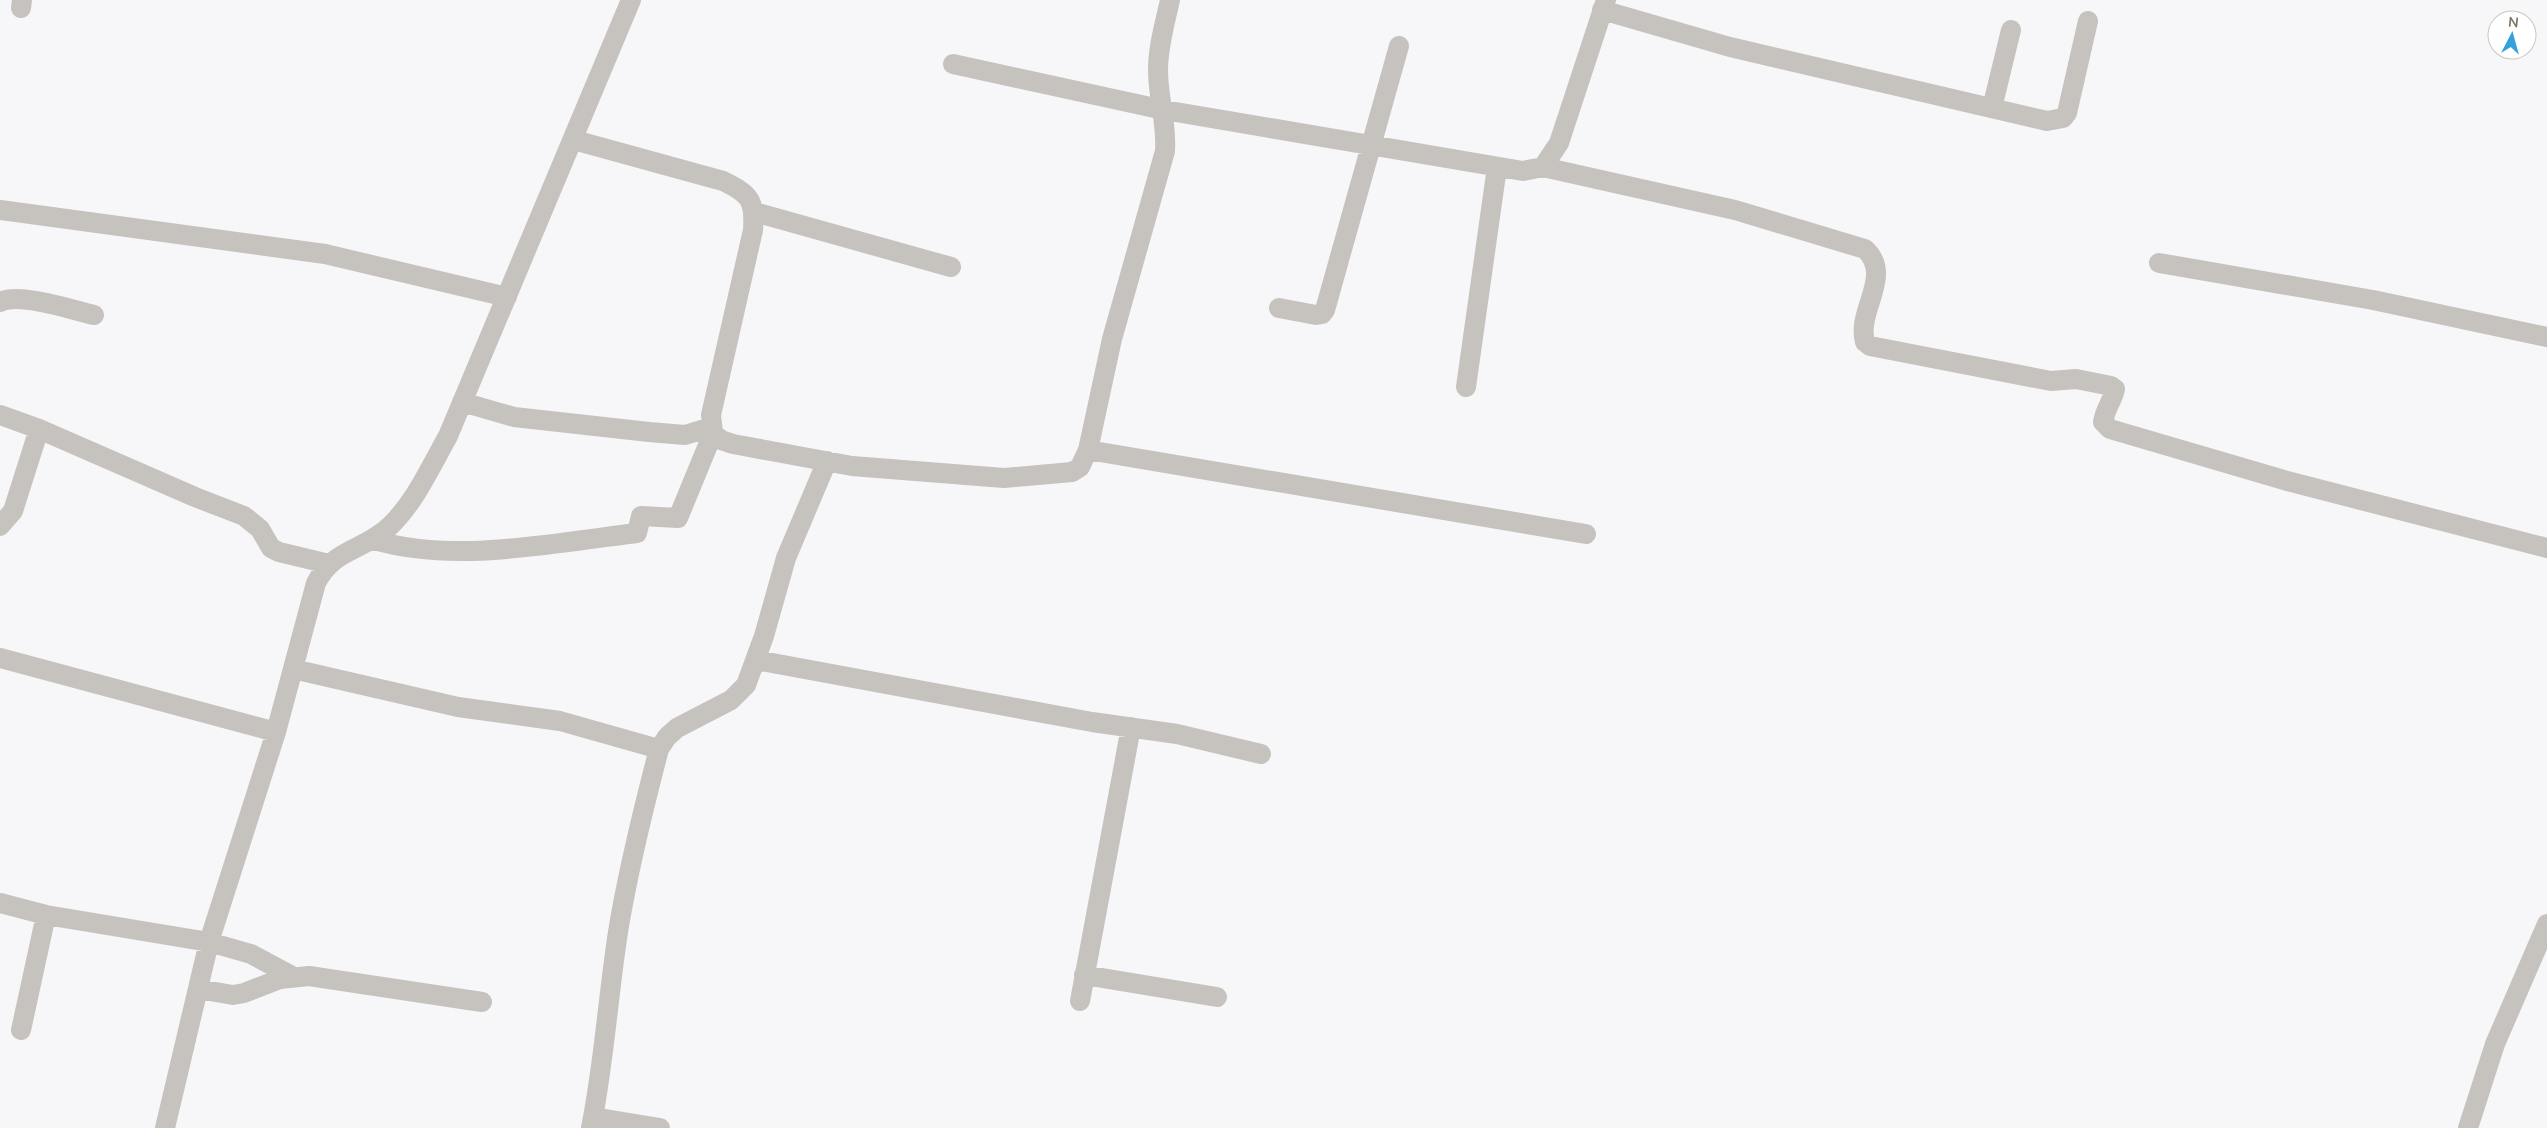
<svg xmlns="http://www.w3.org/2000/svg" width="2547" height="1128" font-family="'Nunito Sans',sans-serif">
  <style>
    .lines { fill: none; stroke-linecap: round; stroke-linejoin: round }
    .minor { stroke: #c6c2be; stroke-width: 20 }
  </style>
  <rect width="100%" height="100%" fill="#f7f6f9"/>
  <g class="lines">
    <path class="minor" d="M21 8 22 0
      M1602 10 1730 47 2047 121 2063 118 2067 113 2088 21
      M953 64 1164 110 1523 171 1543 167 1559 143 1606 0
      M1992 108 2011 30
      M574 140 723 181C750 194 755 200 753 230L711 415 713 433 721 440 733 444 852 466 1004 478 1072 472 1080 467 1088 450 1112 339 1165 151C1167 123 1158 98 1158 70 1158 46 1165 23 1170 0
      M1543 167 1735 210 1865 249C1894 276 1856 310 1865 342L1870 346 2051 381 2076 379 2111 386 2115 389C2113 400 2105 409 2103 422L2110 429 2287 481 2547 548
      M0 210 325 254 507 297
      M754 212 951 267
      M2159 263 2373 300 2547 337
      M0 302C20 292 72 310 94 315
      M1279 308 1316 315 1322 314 1325 310 1399 46
      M1466 387 1497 167
      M462 402 514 417 649 432 685 435 711 427
      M0 415 39 429 195 497 244 516 260 529 271 548 279 552 329 564
      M1088 450 1586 534
      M0 526 13 511 39 429
      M374 540C456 564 552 543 637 533L641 516 678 518 713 433
      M0 658 276 732
      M756 660 1092 722 1177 734 1261 754
      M293 669 458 707 560 721 659 749
      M0 903 46 915 209 942 251 954 294 977
      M1084 975 1217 997
      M198 989 233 995 244 993 280 979 309 976 482 1002
      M1080 1001 1131 727
      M21 1030 46 915
      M593 1117 660 1128
      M165 1128 209 942 276 732 316 583C334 548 364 551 390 526 415 502 431 466 448 436L631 0
      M591 1128C604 1063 608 997 618 932 628 870 643 810 659 749L667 737 677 728 731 700 746 685 764 636 786 558 827 461
      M2468 1128 2495 1044 2547 924"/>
  </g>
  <g transform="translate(2512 35) rotate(6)"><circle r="24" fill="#ffffff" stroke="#ccc7c1"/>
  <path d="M0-4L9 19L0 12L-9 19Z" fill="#35a1da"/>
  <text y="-8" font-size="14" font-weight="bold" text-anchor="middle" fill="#807465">N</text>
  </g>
</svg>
